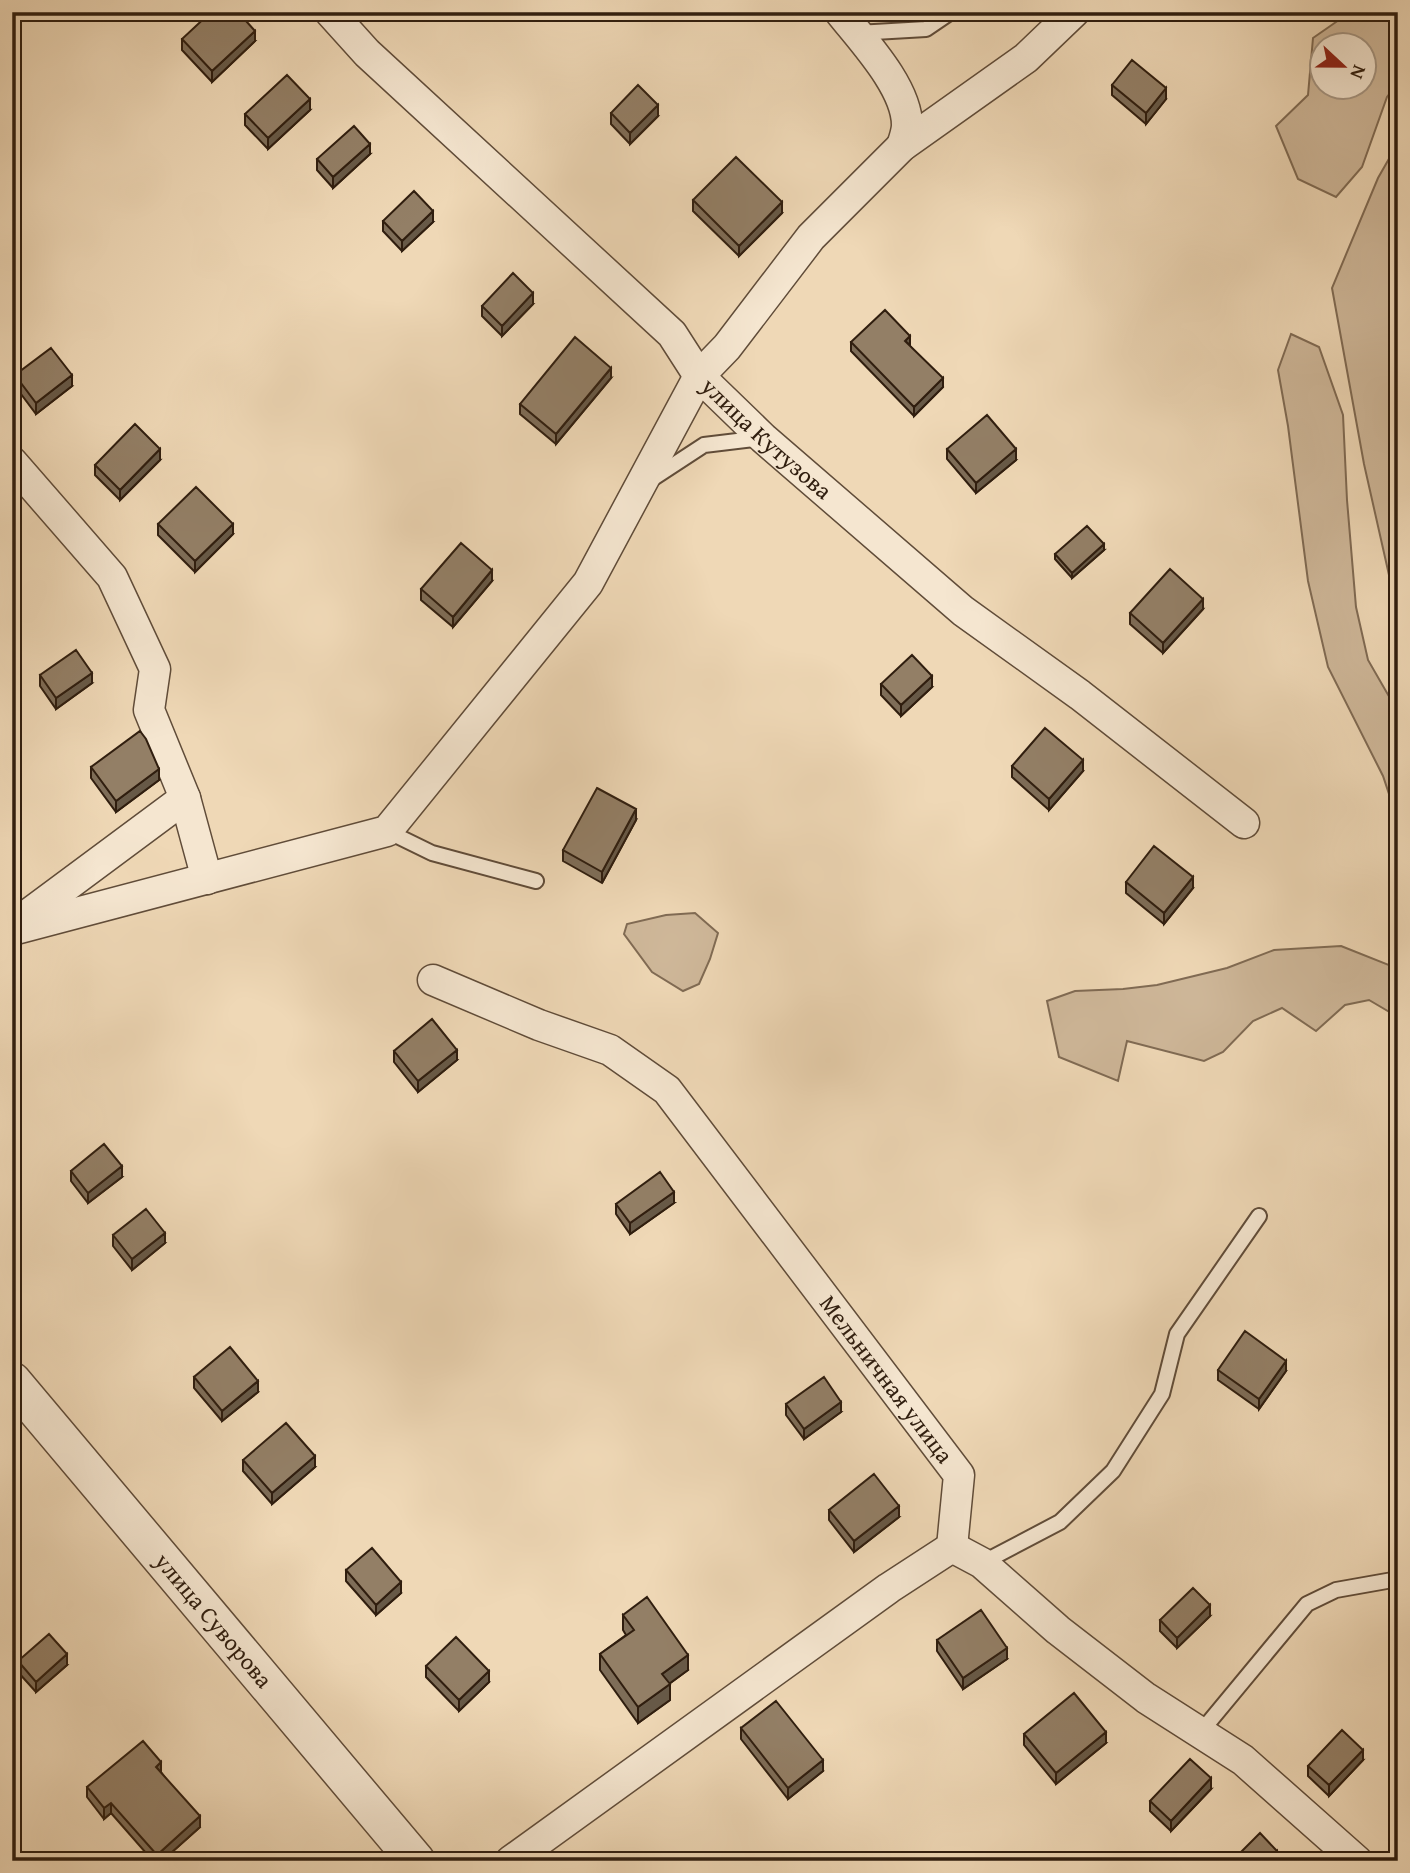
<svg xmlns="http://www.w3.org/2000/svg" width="1410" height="1873" font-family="'Gentium Book Plus',serif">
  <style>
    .green { fill: #cfb89a; stroke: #806b54; stroke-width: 2; fill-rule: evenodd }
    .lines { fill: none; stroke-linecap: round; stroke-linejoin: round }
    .service-casing { stroke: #604c39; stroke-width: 18 }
    .minor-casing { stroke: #604c39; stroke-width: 33 }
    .tertiary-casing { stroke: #604c39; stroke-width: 40 }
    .service { stroke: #f5e6d0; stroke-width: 14 }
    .minor { stroke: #f5e6d0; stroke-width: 30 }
    .tertiary { stroke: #f5e6d0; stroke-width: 37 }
    .wall { fill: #7e6d58; stroke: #301e0f; stroke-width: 2 }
    .shaded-wall { fill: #675947; stroke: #301e0f; stroke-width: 2 }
    .building { fill: #937f66; stroke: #301e0f; stroke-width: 2 }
    .labels { text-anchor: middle; stroke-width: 6; stroke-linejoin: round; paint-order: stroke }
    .street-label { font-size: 24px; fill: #301e0f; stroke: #f5e6d0 }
  </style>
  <rect width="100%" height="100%" fill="#efd8b6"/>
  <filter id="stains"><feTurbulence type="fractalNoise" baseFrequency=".00286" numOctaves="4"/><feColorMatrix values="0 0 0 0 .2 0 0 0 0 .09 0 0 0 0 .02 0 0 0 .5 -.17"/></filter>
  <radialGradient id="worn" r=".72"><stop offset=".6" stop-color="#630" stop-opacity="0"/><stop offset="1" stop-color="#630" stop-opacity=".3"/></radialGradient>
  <path class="green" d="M1349 13 1398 23V83L1387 97 1362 167 1336 197 1298 179 1276 126 1308 95 1313 38ZM1322 46H1364V88H1322Z
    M1398 143V471L1393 501 1398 549V615L1364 464 1332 288 1378 178Z
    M1291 334 1319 347 1343 415 1347 500 1356 607 1368 660 1398 712V821L1383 776 1328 667 1308 581 1288 426 1278 370Z
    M695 913 718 933 710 959 699 984 683 991 652 972 624 934 627 924 666 915Z
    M1341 946 1389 965 1398 973V1017L1369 1000 1345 1005 1316 1031 1282 1008 1253 1021 1223 1052 1204 1061 1127 1041 1118 1081 1059 1057 1047 1001 1075 991 1123 989 1157 985 1227 968 1274 950Z"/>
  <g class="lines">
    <g class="service-casing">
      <path id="service" d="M857 33 926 29 951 12
        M649 481 704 445 762 438
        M387 831 432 853 536 881
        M982 1563 1060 1522 1113 1471 1162 1394 1177 1334 1259 1216
        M1200 1733 1307 1604 1336 1590 1398 1579"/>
    </g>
    <g class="minor-casing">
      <g id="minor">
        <path id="s1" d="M330 12 367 53 672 334 699 376 763 438 963 611 1080 695 1244 823"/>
        <path d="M840 12C862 40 907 87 907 125 907 131 904 140 902 146"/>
        <path d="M12 462 112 577 155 669 149 710 185 798 207 879"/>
        <path d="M18 922 185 798"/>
        <path d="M12 930 387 831 588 583 699 376 727 347 811 237 902 146 1026 58 1074 12"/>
        <path id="s2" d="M433 980 539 1025 610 1050 667 1090 959 1475 952 1547"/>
        <path d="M952 1547 982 1563 1058 1630 1146 1698 1243 1760 1357 1861"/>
        <path d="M511 1861 889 1588 952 1547"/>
      </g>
    </g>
    <g class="tertiary-casing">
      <g id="tertiary">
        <path id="s3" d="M12 1381 416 1861"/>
      </g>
    </g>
    <use href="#service" class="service"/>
    <use href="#minor" class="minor"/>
    <use href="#tertiary" class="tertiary"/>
  </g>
  <path class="wall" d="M182 39 255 41 212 82 182 50Z
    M1112 85 1166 99 1146 124 1112 95Z
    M310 110 268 149 245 125V114Z
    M611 113 658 116 630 144 611 124Z
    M370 154 333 188 317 170V159Z
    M693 200 782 213 739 256 693 211Z
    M383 221 433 222 402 251 383 231Z
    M533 304 502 336 482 316V306Z
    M851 342 909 345 943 387 914 416 851 351Z
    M15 375 72 386 36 414 15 386Z
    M611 378 556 444 520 414V404Z
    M947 449 1016 460 976 493 947 459Z
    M160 460 120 500 95 475V465Z
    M158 524 233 534 195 572 158 535Z
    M1104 550 1072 578 1055 559V554Z
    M492 581 453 627 421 600V589Z
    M1203 609 1163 653 1130 624V613Z
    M40 675 92 683 56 709 40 686Z
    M881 684 932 687 901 716 881 695Z
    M1012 766 1083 771 1049 810 1012 777Z
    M91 767 159 780 116 812 91 778Z
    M636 820 602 883 563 861V850Z
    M1126 882 1193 888 1164 924 1126 893Z
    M394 1051 457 1060 418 1092 394 1062Z
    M71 1171 122 1177 88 1203 71 1181Z
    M674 1203 630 1234 616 1214V1204Z
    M113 1235 165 1243 132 1270 113 1246Z
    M1218 1370 1286 1371 1259 1409 1218 1380Z
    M194 1377 258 1392 222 1421 194 1388Z
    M786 1404 841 1412 804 1439 786 1415Z
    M243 1460 315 1467 272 1504 243 1471Z
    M829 1510 899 1517 854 1552 829 1520Z
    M346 1570 401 1593 376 1615 346 1581Z
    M623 1615 688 1670 669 1684 670 1700 638 1723 600 1670V1654L626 1635 623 1630Z
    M1210 1616 1177 1648 1160 1631V1620Z
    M937 1640 1007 1659 963 1689 937 1651Z
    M18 1661 67 1665 36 1692 18 1672Z
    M426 1666 489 1682 459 1711 426 1677Z
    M741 1728 823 1771 788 1799 741 1739Z
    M1024 1734 1106 1743 1056 1784 1024 1745Z
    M1363 1760 1329 1796 1308 1776V1766Z
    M161 1772 200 1827 162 1861H153L111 1813 104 1819 87 1797V1787Z
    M1211 1789 1171 1831 1150 1811V1801Z"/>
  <path class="shaded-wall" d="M255 31V41L212 82V71Z
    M1166 88V99L1146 124V113Z
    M310 99V110L268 149V138Z
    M658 105V116L630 144V133Z
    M370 144V154L333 188V177Z
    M782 202V213L739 256V246Z
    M433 211V222L402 251V241Z
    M533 293V304L502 336V326Z
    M910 336V345L905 341Z
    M611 368V378L556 444V434Z
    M72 375V386L36 414V403Z
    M943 378V387L914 416V407Z
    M160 449V460L120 500V490Z
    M1016 449V460L976 493V483Z
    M233 524V534L195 572V561Z
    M1104 544V550L1072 578V573Z
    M492 570V581L453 627V617Z
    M1203 599V609L1163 653V643Z
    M92 673V683L56 709V698Z
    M932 676V687L901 716V705Z
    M1083 760V771L1049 810V799Z
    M159 769V780L116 812V801Z
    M636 809V820L602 883V872Z
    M1193 877V888L1164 924V913Z
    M457 1050V1060L418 1092V1081Z
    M122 1166V1177L88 1203V1193Z
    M674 1192V1203L630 1234V1223Z
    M165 1233V1243L132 1270V1259Z
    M1286 1361V1371L1259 1409V1399Z
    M258 1381V1392L222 1421V1411Z
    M841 1402V1412L804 1439V1429Z
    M315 1456V1467L272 1504V1493Z
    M899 1506V1517L854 1552V1541Z
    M401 1582V1593L376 1615V1605Z
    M1210 1605V1616L1177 1648V1638Z
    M1007 1648V1659L963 1689V1678Z
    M67 1654V1665L36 1692V1682Z
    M688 1655V1670L662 1689V1674Z
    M489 1671V1682L459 1711V1700Z
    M670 1684V1700L638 1723V1707Z
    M1106 1732V1743L1056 1784V1773Z
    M1363 1750V1760L1329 1796V1785Z
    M823 1760V1771L788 1799V1788Z
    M161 1762V1773L156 1767Z
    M1211 1778V1789L1171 1831V1821Z
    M111 1803V1813L104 1819V1808Z
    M200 1816V1827L162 1861H157V1855Z
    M1277 1851V1861H1267Z"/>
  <path class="building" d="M211 12H238L255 31 212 71 182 39Z
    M1132 60 1166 88 1146 113 1112 85Z
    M287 75 310 99 268 138 245 114Z
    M638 85 658 105 630 133 611 113Z
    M354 126 370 144 333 177 317 159Z
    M736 157 782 202 739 246 693 200Z
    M414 191 433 211 402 241 383 221Z
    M513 273 533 293 502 326 482 306Z
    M885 310 910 336 905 341 943 378 914 407 851 342Z
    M575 337 611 368 556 434 520 404Z
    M51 348 72 375 36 403 15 375Z
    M987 415 1016 449 976 483 947 449Z
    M135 424 160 449 120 490 95 465Z
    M196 487 233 524 195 561 158 524Z
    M1087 526 1104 544 1072 573 1055 554Z
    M461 543 492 570 453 617 421 589Z
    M1170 569 1203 599 1163 643 1130 613Z
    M76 650 92 673 56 698 40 675Z
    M912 655 932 676 901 705 881 684Z
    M1045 728 1083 760 1049 799 1012 766Z
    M140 731 146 739 159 769 116 801 91 767Z
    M597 788 636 809 602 872 563 850Z
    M1154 846 1193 877 1164 913 1126 882Z
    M432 1019 457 1050 418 1081 394 1051Z
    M104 1144 122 1166 88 1193 71 1171Z
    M660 1172 674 1192 630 1223 616 1204Z
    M146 1209 165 1233 132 1259 113 1235Z
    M1245 1331 1286 1361 1259 1399 1218 1370Z
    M230 1347 258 1381 222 1411 194 1377Z
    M824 1377 841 1402 804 1429 786 1404Z
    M286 1423 315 1456 272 1493 243 1460Z
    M874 1474 899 1506 854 1541 829 1510Z
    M372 1548 401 1582 376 1605 346 1570Z
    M1193 1588 1210 1605 1177 1638 1160 1620Z
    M647 1597 688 1655 662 1674 670 1684 638 1707 600 1654 634 1630 623 1615Z
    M981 1610 1007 1648 963 1678 937 1640Z
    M49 1634 67 1654 36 1682 18 1661Z
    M456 1637 489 1671 459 1700 426 1666Z
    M1074 1693 1106 1732 1056 1773 1024 1734Z
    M776 1701 823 1760 788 1788 741 1728Z
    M1342 1730 1363 1750 1329 1785 1308 1766Z
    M143 1741 161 1762 156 1767 200 1816 157 1855 111 1803 104 1808 87 1787Z
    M1190 1759 1211 1778 1171 1821 1150 1801Z
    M1260 1833 1277 1851 1267 1861H1232Z"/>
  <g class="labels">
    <g class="street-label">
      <text dy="8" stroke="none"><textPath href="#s1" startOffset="612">улица Кутузова</textPath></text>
      <text dy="8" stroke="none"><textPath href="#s2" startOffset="623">Мельничная улица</textPath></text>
      <text dy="8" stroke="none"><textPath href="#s3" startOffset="313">улица Суворова</textPath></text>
    </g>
  </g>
  <rect width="1410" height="1873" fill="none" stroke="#efd8b6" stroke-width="42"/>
  <rect x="14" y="14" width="1382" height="1845" fill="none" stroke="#301e0f" stroke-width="3.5"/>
  <rect x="21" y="21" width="1368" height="1831" fill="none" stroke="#301e0f" stroke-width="2"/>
  <g transform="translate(1343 66) rotate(112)"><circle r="33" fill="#f5e6d0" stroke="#a69683" stroke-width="2"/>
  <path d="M0-5L12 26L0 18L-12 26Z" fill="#8f2418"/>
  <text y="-10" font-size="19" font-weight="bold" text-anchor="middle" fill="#301e0f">N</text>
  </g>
  <rect width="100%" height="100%" filter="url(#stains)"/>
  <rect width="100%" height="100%" fill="url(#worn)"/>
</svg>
